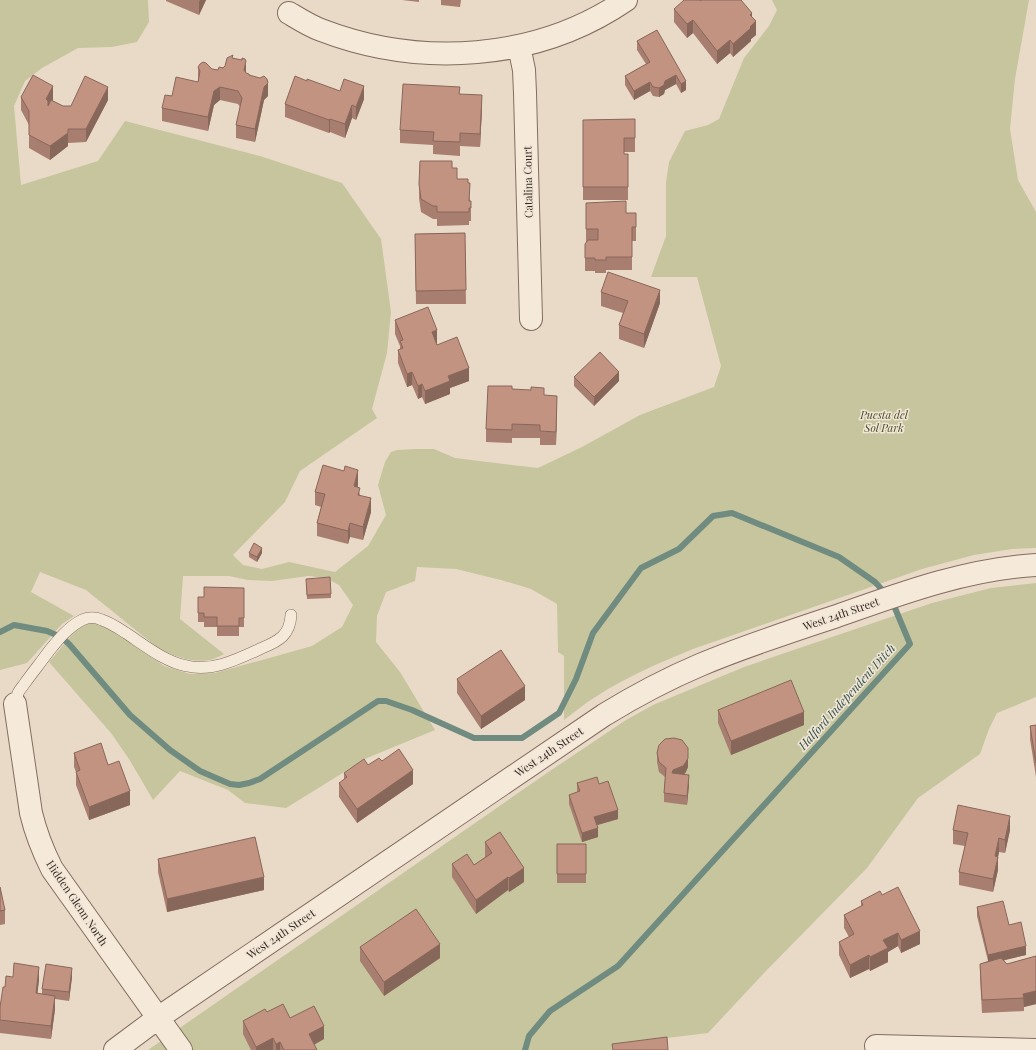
<svg xmlns="http://www.w3.org/2000/svg" width="1036" height="1050" font-family="'Playfair Display',serif">
  <style>
    .green { fill: #c6c59d }
    .lines { fill: none; stroke-linecap: round; stroke-linejoin: round }
    .stream { stroke: #708b80; stroke-width: 6 }
    .lane-casing { stroke: #836d5f; stroke-width: 12 }
    .street-casing { stroke: #836d5f; stroke-width: 24 }
    .lane { stroke: #f5e9da; stroke-width: 11 }
    .street { stroke: #f5e9da; stroke-width: 22 }
    .wall { fill: #a87e70 }
    .shaded-wall { fill: #88675b }
    .building { fill: #c39382; stroke: #88675b }
    .labels { text-anchor: middle; stroke-width: 3; stroke-linejoin: round; paint-order: stroke }
    .street-label { font-size: 11px; fill: #352721; stroke: #f1e5d6 }
    .park-label { font-size: 11px; font-style: italic; fill: #4b4f2a; stroke: #f1e5d6 }
    .water-label { font-size: 12px; font-style: italic; fill: #32534c; stroke: #f1e5d6 }
  </style>
  <rect width="100%" height="100%" fill="#e9dac8"/>
  <path class="green" d="M0 0H148L149 22 137 42 112 47 78 48 42 68 25 81 14 106 21 185 98 161 125 121 260 156 342 183 381 239 391 312 387 353 372 409 377 418 300 471 285 502 233 555 243 565 262 569 289 562 335 572 368 546 386 515 378 485 385 462 391 452 397 450 415 449H434L455 458 538 468 582 447 640 415 714 387 721 366 697 277H651L666 236V183L669 162 685 131 708 125 719 119 744 58 769 26 777 10 772 0H1029L1015 79 1010 129 1018 180 1036 212V548L1012 549 974 555 922 569 693 649C661 662 626 677 597 696 585 703 575 712 564 720V656L558 652 557 604 531 589 501 580 456 569 417 567 415 581 386 592 377 616 376 642 400 672 435 730 367 758 286 808 245 803 228 790 180 771 153 800 129 759 111 733 49 662 76 630 83 624 94 622 112 630 164 666 190 674 215 673 312 646 342 627 353 605 339 585 326 578 308 576 272 581 248 580 229 576H183L180 619 224 654C220 656 214 659 210 660 192 663 173 656 158 648L86 590 40 572 31 592 74 616 62 624 27 663 0 670Z
    M1036 583V697L997 713 989 729 980 754 918 798 867 868 764 973 708 1033 642 1041 622 1050H148L547 773 626 720 653 705 744 667 932 603 991 588Z"/>
  <g class="lines">
    <path class="stream" d="M0 632 14 625 47 631 61 637 69 644 130 715 170 750 200 771 230 784 239 785 249 783 260 779 378 701H386L412 710 474 738H522L559 713 576 679 593 633 641 568 679 549 713 516 732 513 839 557 875 582 886 594
      M525 1050 529 1036 550 1011 618 966 910 644 892 601"/>
    <g class="lane-casing">
      <path id="lane" d="M15 704C16 701 17 696 18 693 20 689 23 686 25 683 33 672 41 662 49 651 58 640 68 627 82 620 88 617 96 617 102 620 111 623 118 628 126 633 144 645 165 662 187 666 213 672 238 659 262 648 279 641 290 635 291 615"/>
    </g>
    <g class="street-casing">
      <path id="street" d="M289 13C299 19 310 26 321 30 420 68 537 61 626 0
        M519 46 524 70 525 93 531 319
        M15 704 31 813C36 834 43 851 52 869L181 1050
        M876 1046 1036 1050
        M115 1050 158 1018 604 715C635 696 667 679 700 665 745 646 791 631 837 616 902 593 967 569 1036 565"/>
    </g>
    <use href="#lane" class="lane"/>
    <use href="#street" class="street"/>
  </g>
  <path class="wall" d="M166 0H206L199 15 166 1Z
    M402 0H419V2Z
    M441 0H461L460 7 441 5Z
    M700 1 752 18 756 35 751 39V41L733 57 730 53 717 64 693 33 687 38 674 22V9Z
    M657 30 686 90 681 93 676 84 665 90 664 94 659 97 653 96 650 91 634 100 625 85V76L646 64 637 50V41Z
    M233 58 246 73 249 75 268 96 264 100 255 142 236 138V125L240 107 238 104 220 100 214 105 208 131 162 121V108L172 96 198 82V67L218 70 225 66Z
    M307 81 364 99 356 120 352 118 345 138 330 132 329 133 285 117V104Z
    M460 94 482 108 480 147 460 146V156L433 154V145L400 143V130Z
    M21 97 53 100V101L63 106H71L108 100 86 142 68 143V146L50 160 29 148V125L21 110Z
    M635 119V152H624V154H628V200H583V120Z
    M420 161 452 168 457 179 468 183 470 201H471V221H469V225L437 226V219H433L421 212 419 198Z
    M586 203 626 213H636V241H632V270H606V273H595V271H585V244L587 242H586Z
    M465 233 466 304H416L415 234Z
    M601 292 660 303 644 348 619 339V325L623 313 601 306Z
    M395 320 437 344H436L469 381 450 388V394L425 404 422 397 418 399 412 385 407 387 398 363V350L400 349V346L395 334Z
    M574 377 619 381 594 406 574 386Z
    M512 389 544 395 557 409 556 445H540V438H512V443L486 442V429Z
    M358 484V487L360 495 371 512 363 540 350 537 348 544 317 536V523L321 507 315 505V492Z
    M249 553H262L257 562 249 557Z
    M306 583 331 594V598L307 599Z
    M244 588V627H239V636H217V627H204V622H198V597H204Z
    M457 679 525 700 481 729 457 693Z
    M718 710 804 725 731 755 718 723Z
    M1036 725V777L1030 739V726Z
    M74 753 108 765 130 805 89 820 76 785V772L74 767Z
    M657 753 688 767 683 775 689 785 687 805 664 802V793L665 777 659 772 657 762Z
    M382 761 413 784 357 823 339 797V783L344 780V773Z
    M577 783 599 784 618 819 597 825 598 837 582 842 569 804V795L577 792Z
    M953 830H1010L1005 853 999 852 998 857V870L993 892 959 885V872L965 846 953 844Z
    M485 842 524 882 509 892 508 890 476 914 452 877V864L474 865 485 857Z
    M557 844H586V883H557Z
    M158 859 264 890 167 912 158 872Z
    M0 887 5 910V924L0 925Z
    M882 895 920 944 901 953 898 946 888 952V962L870 971 869 969 850 978 839 955V942L849 937 844 928V915L861 907V901Z
    M977 907 1009 925 1026 955 1004 960 1007 964 1036 956V1004L1024 1007V1011L982 1013 980 977V964L988 961 977 916Z
    M360 947 440 958 384 996 360 961Z
    M72 977 69 1001 55 999V1009L51 1039 0 1033V1007L5 987 39 980 37 993 42 994V989Z
    M267 1012 290 1018 324 1039 314 1045 317 1050H251L243 1034V1021Z"/>
  <path class="shaded-wall" d="M200 0H206L199 15V2Z
    M752 13V25L756 21V35L751 39V41L733 57V44L750 15Z
    M693 20V33L687 38V24Z
    M730 40V53L717 64V51Z
    M246 61V75L244 70Z
    M676 75V84L665 90 664 94 659 97V88L665 81Z
    M686 81V90L681 93V84Z
    M650 82V91L634 100V91Z
    M268 83V96L264 100 255 142V129L264 87Z
    M53 86V100L46 113V99Z
    M364 86V99L356 120V107Z
    M108 87V100L86 142V129Z
    M220 87V100L214 105 208 131V117L214 91Z
    M482 95V108L480 147V134Z
    M352 105V118L345 138V124Z
    M330 119V132L329 133V120Z
    M68 133V146L50 160V146Z
    M660 290V303L644 348V334Z
    M437 330V344L432 346V332Z
    M469 368V381L450 388V394L425 404V391L448 376Z
    M412 372V385L407 387V374Z
    M619 372V381L594 406V397Z
    M422 384V397L418 399V386Z
    M557 396V409L556 445V432Z
    M358 470V484L354 500V486Z
    M371 498V512L363 540V527Z
    M350 523V537L348 544V531Z
    M262 548V553L257 562V557Z
    M525 686V700L481 729V716Z
    M804 712V725L731 755V741Z
    M688 758V767L686 772 683 776 673 779V770Z
    M413 770V784L357 823V809Z
    M689 775V785L687 805V796Z
    M130 791V805L89 820V807Z
    M618 810V819L594 826V817Z
    M1010 816V830L1005 853V840Z
    M598 828V837L582 842V833Z
    M999 838V852L995 870V856Z
    M998 857V870L993 892V879Z
    M524 868V882L509 892V878Z
    M264 877V890L167 912V899Z
    M508 877V890L476 914V900Z
    M920 931V944L901 953V940Z
    M898 933V946L888 952V962L870 971V957L883 940Z
    M440 944V958L384 996V982Z
    M1026 946V955L988 964V955Z
    M869 955V969L850 978V965Z
    M39 967V980L36 1007V993Z
    M72 968V977L69 1001V992Z
    M1036 991V1004L1024 1007 1023 994Z
    M55 996V1009L51 1039V1026Z
    M324 1026V1039L309 1047V1034Z
    M273 1038V1050H256V1047Z
    M280 1042V1050H276V1044Z"/>
  <path class="building" d="M684 0H700V1L702 0H741L752 13 750 15 756 21 750 27 751 28 733 44 730 40 717 51 693 20 687 24 674 9Z
    M657 30 686 81 681 84 676 75 665 81 664 85 659 88 653 87 650 82 634 91 625 76 650 62 637 41Z
    M233 55 232 58 242 60V58L245 59 246 61 244 70 246 73 249 74V75L260 78 264 76 267 79 268 83 264 87 255 129 236 125 242 98 238 91 220 87 214 91 208 117 162 108 165 95 172 96 176 77 198 82 200 71 198 67 200 64 203 62 206 63 212 69 218 70 219 67 223 68 225 66 227 58Z
    M33 75 53 86 46 99 48 101V106L51 100 63 106H71L85 76 108 87 86 129H68V133L50 146 29 135V111L21 97Z
    M295 76 307 81V79L340 91 344 79 364 86 356 107 352 105 345 124 330 119 329 120 285 104Z
    M403 84 460 87 459 94 482 95 480 134 460 133V142L433 141 434 132 400 130Z
    M635 119V138H624V154H628V187H583V120Z
    M420 161H452V168H457V179H468V183H470L469 201H471V208H469V212H437V206H433L421 199 419 184Z
    M626 201V213H636V227H632V257H606V260H595V258H585V244L588 240H598V229H586V203Z
    M465 233 466 290 416 291 415 234Z
    M608 272 660 290 644 334 619 325 628 301 601 292Z
    M428 307 437 330 432 332 437 345 457 337 469 368 448 376 450 381 425 391 422 384 418 386 412 372 407 374 398 350 403 348 400 341 403 340 395 320Z
    M600 352 619 372 594 397 574 377Z
    M488 386H512V389L531 390V387L544 388V395L557 396 556 432 540 431V425L512 424V430L486 429Z
    M323 465 344 471 345 466 358 470 354 486 360 488 358 495 371 498 363 527 350 523 348 531 317 523 325 494 315 492Z
    M254 543 262 548 257 557 249 553Z
    M330 577 331 594 307 595 306 579Z
    M204 587 244 588V618H239V626H217V617H204V613H198V597H204Z
    M501 650 525 686 481 716 457 679Z
    M791 680 804 712 731 741 718 710Z
    M1036 725V763L1030 726Z
    M674 738 682 740 688 748V758L686 762 683 766 673 770 672 773 689 775 687 796 664 793 666 768 659 762 657 753 659 745 665 739Z
    M101 743 108 765 119 761 130 791 89 807 76 772 80 770 74 753Z
    M399 749 413 770 357 809 339 783 347 777 344 773 364 759 368 765 379 758 382 761Z
    M597 777 599 784 608 781 618 810 594 817 598 828 582 833 569 795 580 791 577 783Z
    M958 805 1010 816 1005 840 999 838 995 856 998 857 993 879 959 872 968 833 953 830Z
    M500 832 524 868 509 878 508 877 476 900 452 864 467 854 474 865 492 853 485 842Z
    M255 837 264 877 167 899 158 859Z
    M557 844H586V874H557Z
    M0 887 5 910 0 911Z
    M898 887 920 931 901 940 898 933 883 940 888 948 870 957 869 955 850 965 839 942 854 934 844 915 863 905 861 901 880 891 882 895Z
    M1003 901 1009 925 1021 922 1026 946 988 955 977 907Z
    M416 909 440 944 384 982 360 947Z
    M1036 956V991L1023 994 1024 998 982 1000 980 964 1001 958 1007 964Z
    M14 963 39 967 36 993 55 996 51 1026 0 1020V1007L3 987H5L6 976 13 977Z
    M46 964 72 968 69 992 42 989Z
    M283 1004 290 1018 314 1006 324 1026 309 1034 317 1050H284L280 1042 276 1044 273 1038 256 1047 243 1021 265 1009 267 1012Z
    M667 1037 668 1050H613L612 1044Z"/>
  <g class="labels">
    <g class="street-label">
      <text transform="translate(528 182) rotate(-91)" y="4">Catalina Court</text>
      <text transform="translate(841 614) rotate(-19)" y="4">West 24th Street</text>
      <text transform="translate(549 752) rotate(-34)" y="4">West 24th Street</text>
      <text transform="translate(77 903) rotate(56)" y="4">Hidden Glenn North</text>
      <text transform="translate(281 934) rotate(-34)" y="4">West 24th Street</text>
    </g>
    <g class="park-label">
      <text x="884" y="419">Puesta del<tspan x="884" dy="13">Sol Park</tspan></text>
    </g>
    <g class="water-label">
      <text transform="translate(847 697) rotate(-48)" y="4">Halford Independent Ditch</text>
    </g>
  </g>
</svg>
